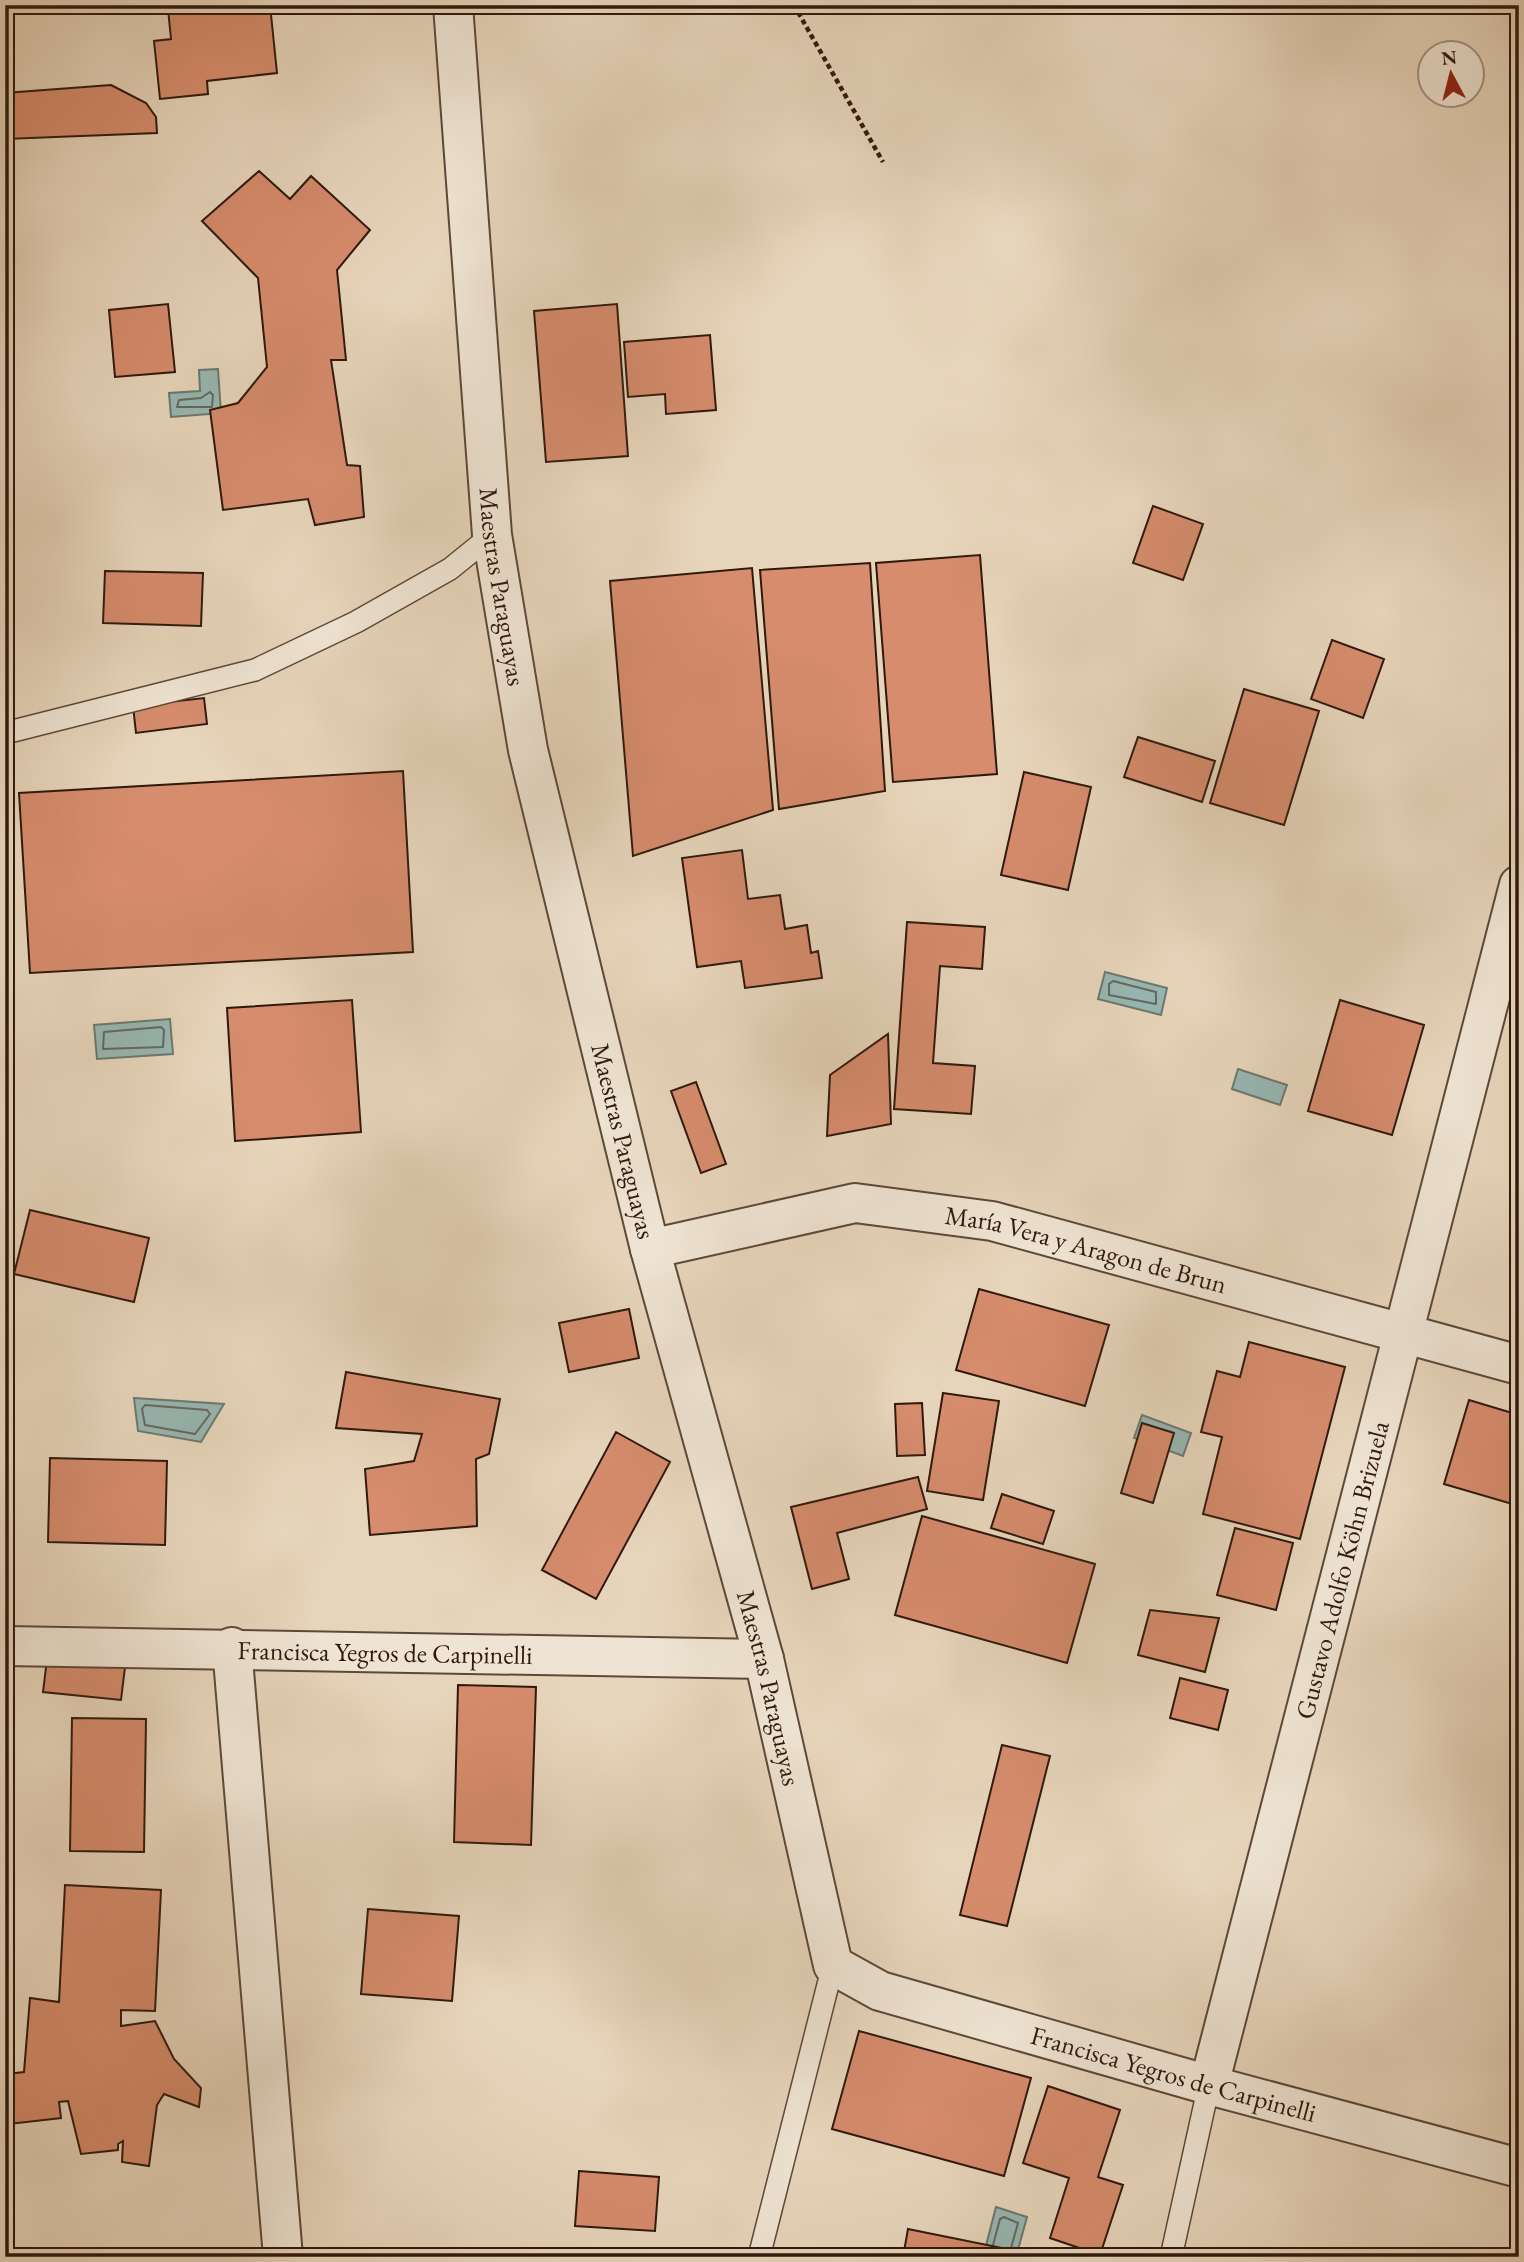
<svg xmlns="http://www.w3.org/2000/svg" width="1524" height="2262" font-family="'EB Garamond',serif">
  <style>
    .water { fill: #97b8b3; stroke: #6d7871; stroke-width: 2 }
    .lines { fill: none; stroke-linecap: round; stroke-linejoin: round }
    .shore { stroke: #636860; stroke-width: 2 }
    .building { fill: #d68c6d; stroke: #2f190e; stroke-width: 2 }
    .lane-casing { stroke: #5d4839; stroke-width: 24 }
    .street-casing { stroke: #5d4839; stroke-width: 42 }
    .path { stroke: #2f190e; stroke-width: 4.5; stroke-dasharray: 5 3.5; stroke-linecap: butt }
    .lane { stroke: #efe4d3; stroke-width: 21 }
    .street { stroke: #efe4d3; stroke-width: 38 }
    .labels { text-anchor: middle; stroke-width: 5; stroke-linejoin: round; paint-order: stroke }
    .street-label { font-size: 26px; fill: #2f190e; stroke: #efe4d3 }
  </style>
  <rect width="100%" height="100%" fill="#e7d5bb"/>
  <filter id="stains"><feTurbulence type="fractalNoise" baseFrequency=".00286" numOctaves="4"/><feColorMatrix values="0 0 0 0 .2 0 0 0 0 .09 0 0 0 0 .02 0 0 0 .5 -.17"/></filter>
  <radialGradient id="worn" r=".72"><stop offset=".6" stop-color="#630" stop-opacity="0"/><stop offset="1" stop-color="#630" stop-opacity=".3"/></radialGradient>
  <path class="water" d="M218 369 221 413 171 417 169 393 200 391 199 370Z
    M1105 972 1167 988 1161 1015 1098 999Z
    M170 1019 173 1054 97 1059 94 1025Z
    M1238 1069 1287 1085 1280 1105 1232 1089Z
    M134 1398 224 1404 201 1442 138 1431Z
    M1142 1415 1191 1433 1183 1456 1134 1438Z
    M996 2207 1027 2217 1016 2257H983Z"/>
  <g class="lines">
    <path class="shore" d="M210 392 213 395 212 407H177L179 400 201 398Z
      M1113 981 1156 992V1004L1109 995V984Z
      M161 1027 164 1030 163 1047 103 1049 104 1032Z
      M145 1405 207 1410 210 1414 195 1434 145 1425 142 1409Z
      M993 2245 1000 2219 1004 2217 1018 2223 1011 2248"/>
  </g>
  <path class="building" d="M155 5H270L277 73 207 81 208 94 160 99 154 41 171 39 168 9 156 11Z
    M111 85 146 103 156 117 157 133 5 139V93Z
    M259 171 290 199 311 176 370 230 337 270 346 360H331L347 465 360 466 364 517 315 525 308 499 223 510 210 410 238 403 267 367 258 278 202 221Z
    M168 304 175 372 115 377 109 310Z
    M617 304 628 456 546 462 534 311Z
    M710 335 716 410 666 414 665 394 628 397 624 342Z
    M1153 506 1203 524 1183 580 1133 563Z
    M980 555 997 774 893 782 876 563Z
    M870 563 885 791 779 809 760 570Z
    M752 568 773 810 633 856 610 581Z
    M105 571 203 573 201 626 103 623Z
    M1332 640 1384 659 1363 718 1311 699Z
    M1244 689 1319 711 1284 825 1210 803Z
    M204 698 207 724 136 733 133 706Z
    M1138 737 1215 761 1202 802 1124 777Z
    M403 771 413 952 30 973 19 793Z
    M1024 772 1091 787 1068 890 1001 875Z
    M742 850 748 899 780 895 785 929 807 925 811 953 818 951 822 978 745 988 741 961 697 967 682 858Z
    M907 922 985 927 982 969 940 966 933 1063 975 1066 971 1114 894 1109Z
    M352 1000 361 1132 235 1141 227 1008Z
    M1340 1000 1424 1025 1392 1135 1308 1111Z
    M888 1034 891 1124 827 1136 830 1075Z
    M696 1082 726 1164 701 1173 671 1091Z
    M30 1210 149 1238 134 1302 14 1274Z
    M979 1289 1109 1325 1085 1406 956 1370Z
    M629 1309 639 1358 569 1372 559 1323Z
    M1249 1342 1345 1367 1300 1539 1203 1514 1222 1437 1201 1432 1217 1371 1240 1377Z
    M346 1372 500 1399 489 1454 476 1459 477 1526 370 1535 365 1469 414 1461 422 1434 336 1428Z
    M943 1393 999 1401 983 1500 927 1491Z
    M1469 1400 1519 1415V1506L1444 1484Z
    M922 1403 925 1455 897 1456 895 1404Z
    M1142 1423 1174 1433 1153 1503 1121 1493Z
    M616 1432 670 1462 596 1599 542 1570Z
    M50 1458 167 1461 165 1545 48 1542Z
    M918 1477 927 1509 837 1533 849 1579 812 1589 791 1507Z
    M1002 1494 1054 1511 1043 1544 991 1528Z
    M922 1516 1095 1564 1067 1663 895 1615Z
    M1235 1528 1293 1543 1276 1610 1217 1595Z
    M1150 1610 1219 1618 1205 1672 1138 1655Z
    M48 1651 126 1659 121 1700 43 1692Z
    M1180 1678 1228 1690 1218 1730 1170 1718Z
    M458 1685 536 1687 531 1845 454 1842Z
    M72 1718 146 1719 144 1852 70 1851Z
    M1002 1745 1050 1756 1007 1926 960 1915Z
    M65 1885 161 1890 155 2011 121 2010V2026L155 2021 174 2059 201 2088 199 2107 164 2094 157 2105 149 2166 122 2162 123 2141 118 2144V2150L81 2154 68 2101 59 2102 61 2118 9 2124 5 2109V2057L7 2074 24 2072 30 1998 59 2002Z
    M368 1909 459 1916 452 2001 361 1994Z
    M859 2031 1031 2078 1004 2176 832 2129Z
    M1048 2086 1120 2110 1098 2177 1123 2185 1100 2255 1050 2238 1069 2178 1023 2163Z
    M579 2171 659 2177 655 2231 575 2226Z
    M908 2229 1046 2257H903Z
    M18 2252 115 2253V2257H18Z"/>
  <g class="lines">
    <g class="lane-casing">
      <path id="lane" d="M5 733 255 670 356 622 450 569 492 535
        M759 2257 833 1965
        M1171 2257 1209 2085"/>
    </g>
    <g class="street-casing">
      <g id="street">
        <path id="s1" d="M453 5 492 535 528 750 650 1249 764 1659 833 1965 880 1991 1209 2085 1519 2168"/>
        <path id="s2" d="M650 1249 855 1203 992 1221 1519 1365"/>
        <path id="s3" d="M5 1646 764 1659"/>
        <path d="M232 1647 283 2257"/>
        <path id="s4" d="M1209 2085 1519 885"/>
      </g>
    </g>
    <path class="path" d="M794 5 883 162"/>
    <use href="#lane" class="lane"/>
    <use href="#street" class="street"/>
  </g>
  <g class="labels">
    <g class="street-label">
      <text dy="9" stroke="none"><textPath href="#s1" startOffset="584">Maestras Paraguayas</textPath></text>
      <text dy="9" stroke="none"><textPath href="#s1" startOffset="1152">Maestras Paraguayas</textPath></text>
      <text dy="9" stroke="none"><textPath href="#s2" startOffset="446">María Vera y Aragon de Brun</textPath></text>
      <text dy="9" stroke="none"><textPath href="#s4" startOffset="532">Gustavo Adolfo Köhn Brizuela</textPath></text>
      <text dy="9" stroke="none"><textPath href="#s3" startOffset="380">Francisca Yegros de Carpinelli</textPath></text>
      <text dy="9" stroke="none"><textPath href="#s1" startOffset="1718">Maestras Paraguayas</textPath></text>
      <text dy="9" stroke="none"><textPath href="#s1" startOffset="2361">Francisca Yegros de Carpinelli</textPath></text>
    </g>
  </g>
  <rect width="1524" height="2262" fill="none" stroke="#e7d5bb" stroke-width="28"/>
  <rect x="7" y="7" width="1510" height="2248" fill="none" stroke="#2f190e" stroke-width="3.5"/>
  <rect x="14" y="14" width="1496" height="2234" fill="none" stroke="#2f190e" stroke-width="2"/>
  <g transform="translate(1451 74) rotate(353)"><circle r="33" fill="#efe4d3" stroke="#a29384" stroke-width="2"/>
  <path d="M0-5L12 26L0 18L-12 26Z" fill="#8f2418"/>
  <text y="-10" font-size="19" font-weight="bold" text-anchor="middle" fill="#2f190e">N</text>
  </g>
  <rect width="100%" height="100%" filter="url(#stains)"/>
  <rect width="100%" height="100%" fill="url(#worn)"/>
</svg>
